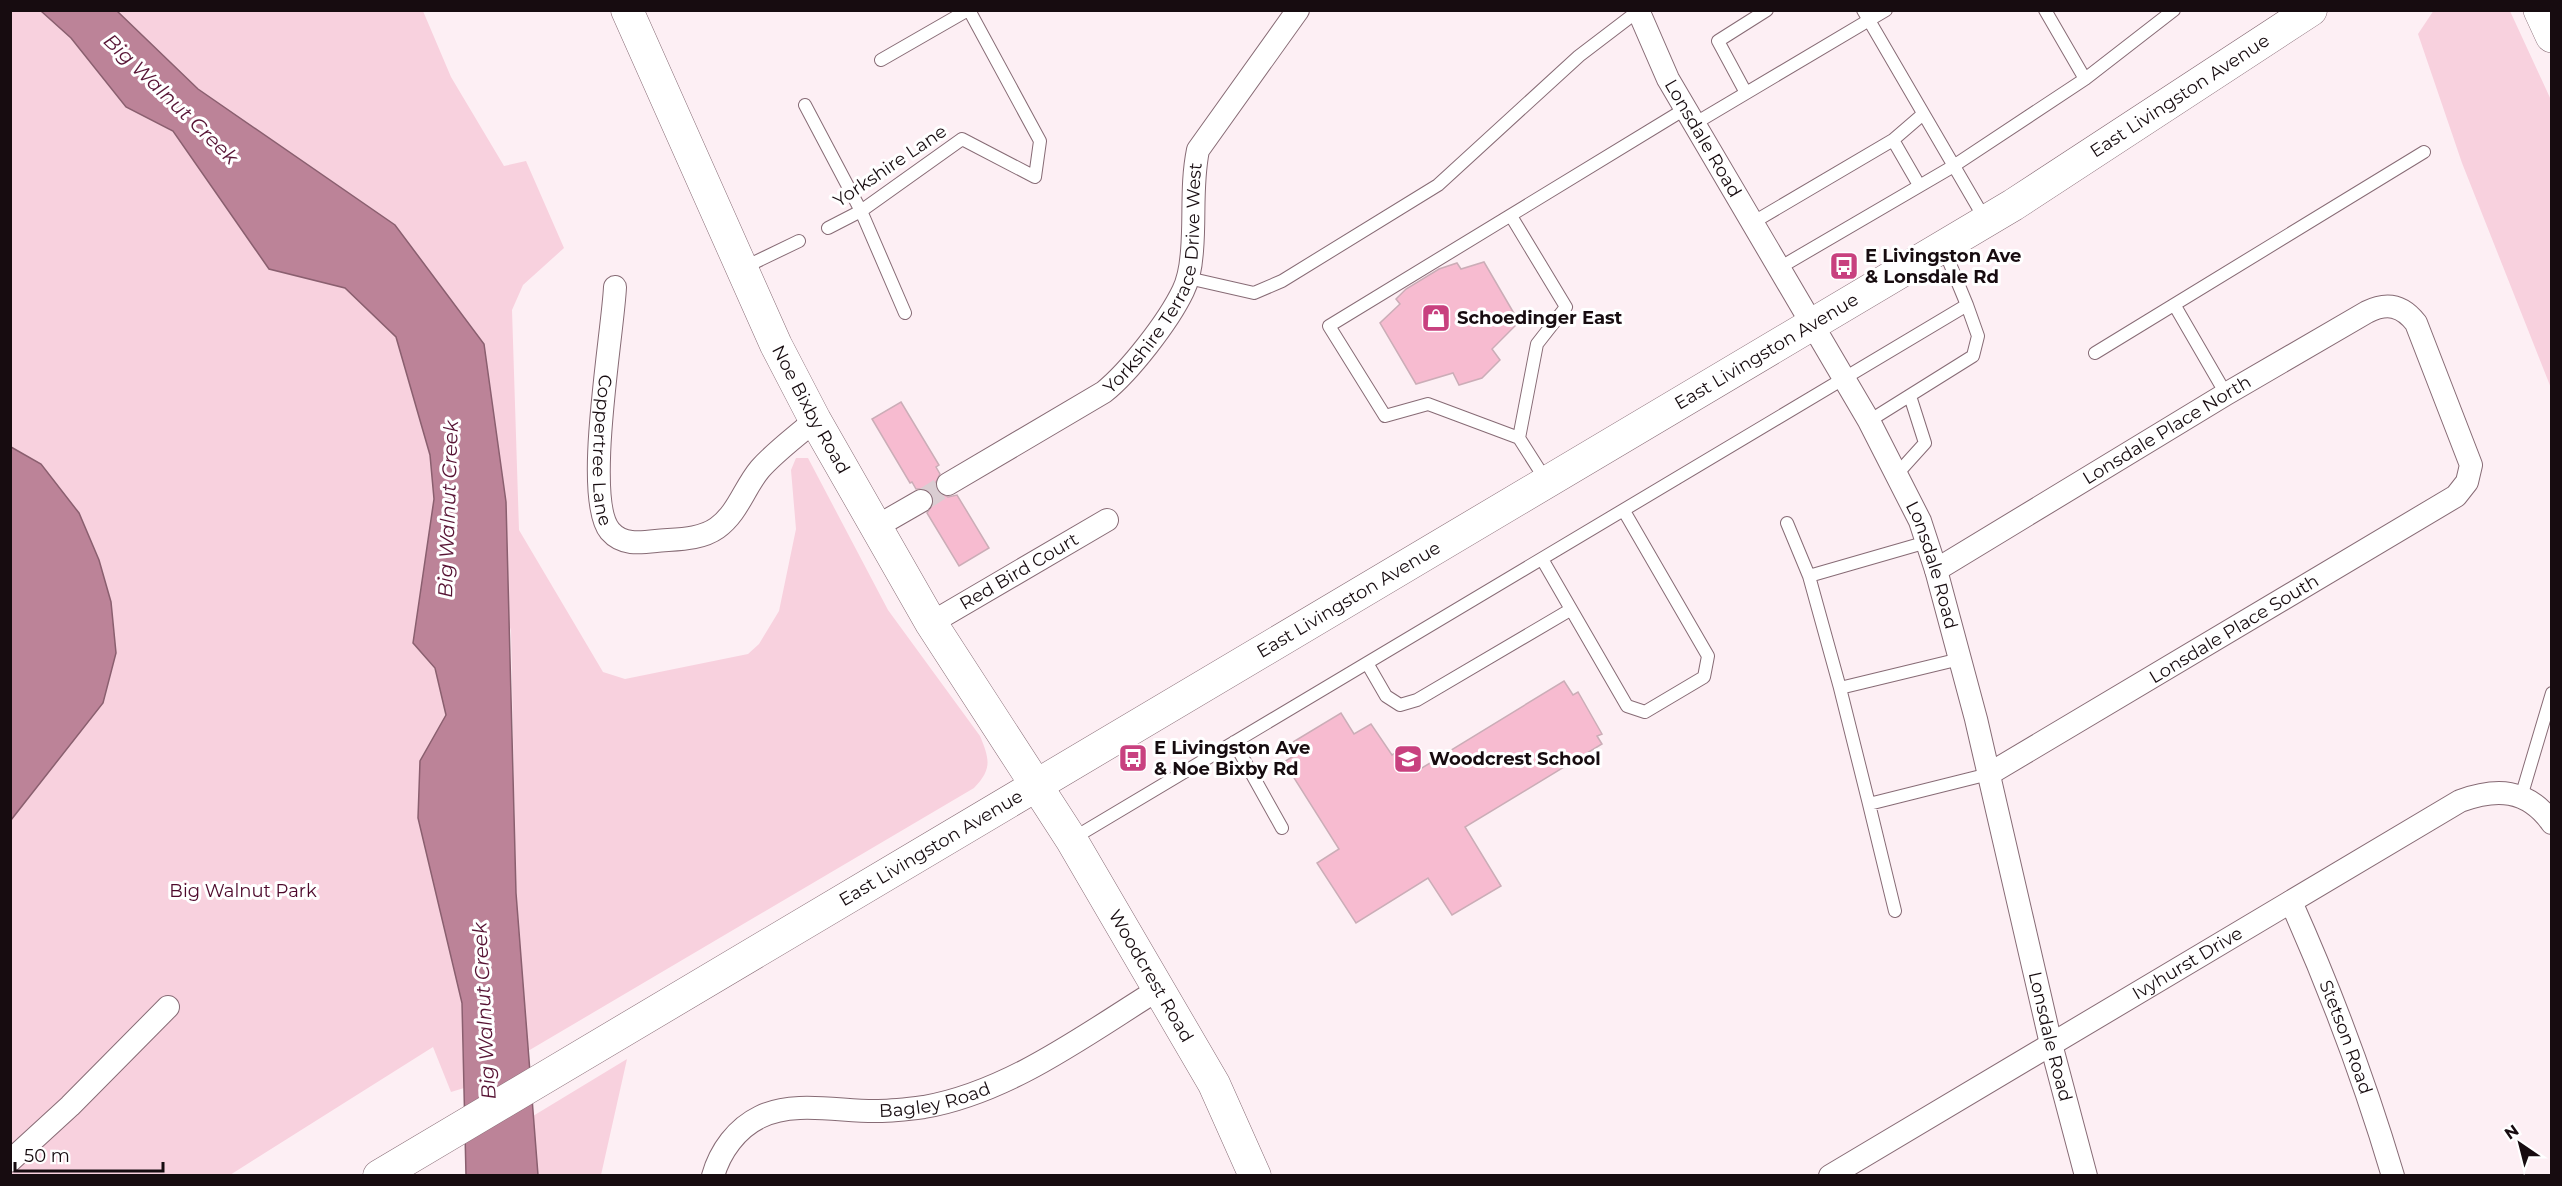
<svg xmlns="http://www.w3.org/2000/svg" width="2562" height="1186" font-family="Montserrat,sans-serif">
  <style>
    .green { fill: #f8d1de }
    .water { fill: #bc8398; stroke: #8a5f6f; stroke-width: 1.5 }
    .building { fill: #f7bbd0; stroke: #cbadb7; stroke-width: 1.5 }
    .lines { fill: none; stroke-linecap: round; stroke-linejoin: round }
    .street-tunnel { stroke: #dacdd2; stroke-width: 22; stroke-dasharray: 22 11; stroke-linecap: butt }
    .lane-casing { stroke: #876b75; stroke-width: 14 }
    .street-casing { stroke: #876b75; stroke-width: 24 }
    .secondary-casing { stroke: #876b75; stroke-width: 33 }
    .highway-casing { stroke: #876b75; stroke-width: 34 }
    .lane { stroke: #fff; stroke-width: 12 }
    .street { stroke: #fff; stroke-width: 22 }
    .secondary { stroke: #fff; stroke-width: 32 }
    .highway { stroke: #fff; stroke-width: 33 }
    .labels { text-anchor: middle; stroke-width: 6; stroke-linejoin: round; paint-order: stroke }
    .street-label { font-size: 18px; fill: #170c10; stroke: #fff }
    .poi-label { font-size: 18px; font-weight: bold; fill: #170c10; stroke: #fff; text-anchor: start }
    .park-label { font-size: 18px; fill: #4d082b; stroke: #fff }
    .water-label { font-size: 20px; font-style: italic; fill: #571334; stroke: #fff }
  </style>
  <rect width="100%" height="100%" fill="#fdeff4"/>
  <path class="green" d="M2434 10 2510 11 2551 100V388L2462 163 2418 34Z
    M10 11H78L412 282 486 971 462 1028 464 1088 451 1092 433 1047 230 1175H11Z
    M117 11H423L451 77 504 166 526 161 564 248 523 285 512 310 519 530 603 672 625 679 748 654 759 644 779 611 796 529 791 470 796 458H808L888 610 980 736C990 760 992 769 974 788L528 1051 516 893 511 631 395 225 198 89Z
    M627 1059 601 1175H538L533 1116Z"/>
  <path class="water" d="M41 11H117L198 89 395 225 484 344 506 502 516 893 538 1175H466L462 1003 418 818 420 761 446 715 435 668 413 643 434 499 430 455 396 337 345 288 269 269 173 131 126 107 71 38Z
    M11 447 41 464 79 513 99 560 111 602 116 653 103 703 11 820Z"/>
  <path class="building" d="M1484 262 1519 322 1492 349 1500 360 1482 378 1459 385 1453 373 1416 384 1380 323 1400 304 1396 299 1406 289 1439 269 1457 263 1461 269Z
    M901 402 939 465 936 467 940 474 935 484 937 491 948 497 957 495 989 548 959 566 927 513 934 502 932 494 927 489H916L912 482 910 483 872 419Z
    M1564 681 1573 695 1578 692 1602 734 1597 736 1602 744 1465 827 1501 886 1452 915 1428 878 1356 923 1317 863 1339 849 1284 762 1300 752 1293 742 1341 713 1354 734 1371 724 1392 755 1402 749 1417 771Z"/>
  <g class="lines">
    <path class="street-tunnel" d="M921 501 948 484"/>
    <g class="lane-casing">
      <path id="lane" d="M1863 10 1986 221
        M2045 10 2085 79
        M881 60 968 10
        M1746 93 1718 41 1767 10
        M805 105 861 211 905 313
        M1694 124 1886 10
        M1893 140 1919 185
        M1511 216 1566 307 1537 344 1519 438
        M1752 223 1893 140 1922 115
        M828 228 861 211 962 139 1035 177 1040 141 969 10
        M743 268 799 241
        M1779 268 1952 167 2085 79 2174 10
        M1188 278 1254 293 1282 281 1438 185 1579 56 1638 11
        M2175 306 2226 394
        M2095 353 2424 152
        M1869 421 1973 356 1978 336 1967 305
        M1897 474 1925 443 1910 396
        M1547 482 1519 438 1428 404 1385 416 1329 326 1685 109
        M1787 523 1809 576 1840 688 1960 659
        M1542 559 1627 706 1645 712 1704 677 1708 656 1624 511
        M1809 576 1927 542
        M1367 663 1386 696 1400 705 1417 700 1570 610
        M1840 688 1869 804 1989 774
        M1234 742 1282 828
        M2521 797 2552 693
        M1869 804 1895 911
        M1072 839 1967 305 1943 247"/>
    </g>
    <g class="street-casing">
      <g id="street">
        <path id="s1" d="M1638 10 1668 79 1869 421 1920 521 1936 570 1976 719 2051 1044 2086 1176"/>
        <path id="s2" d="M615 287C613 333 583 499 610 531 622 545 639 543 656 541 677 539 700 540 717 528 738 513 744 488 760 469 776 451 797 436 815 420"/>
        <path id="s3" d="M948 484 1104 392C1130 371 1168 322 1183 291 1189 279 1191 265 1192 251 1195 217 1191 184 1198 150L1298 10"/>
        <path d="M874 528 921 501"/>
        <path id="s4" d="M1936 570 2226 394 2367 312C2387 302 2402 305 2416 323L2471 465 2467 482 2456 496 1989 774"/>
        <path id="s5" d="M931 623 1107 520"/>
        <path id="s6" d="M2291 902C2331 991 2365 1082 2393 1176"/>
        <path d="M10 1161 70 1106 168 1007"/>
        <path id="s7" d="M713 1176C720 1151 737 1128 760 1117 794 1100 842 1112 878 1111 893 1111 909 1109 924 1107 1010 1092 1086 1034 1159 989"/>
        <path id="s8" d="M1830 1176 2460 801C2496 788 2527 788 2552 823"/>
      </g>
    </g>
    <g class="secondary-casing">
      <g id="secondary">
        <path id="s9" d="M627 10 776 345 815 420 931 623 1071 839 1214 1084 1255 1176"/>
        <path id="s10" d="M379 1176 2013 205 2311 10"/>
      </g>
    </g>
    <g class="highway-casing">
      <path id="highway" d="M2540 10 2552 36"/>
    </g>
    <use href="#lane" class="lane"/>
    <use href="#street" class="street"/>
    <use href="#secondary" class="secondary"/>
    <use href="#highway" class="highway"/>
  </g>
  <defs>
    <g id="bus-square" transform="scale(1.5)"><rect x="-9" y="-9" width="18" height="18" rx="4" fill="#c8417f" stroke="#fff"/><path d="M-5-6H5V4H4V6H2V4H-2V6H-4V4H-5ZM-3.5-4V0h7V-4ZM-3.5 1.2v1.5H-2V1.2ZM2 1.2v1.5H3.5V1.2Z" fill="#fff"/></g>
    <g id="shop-square" transform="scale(1.5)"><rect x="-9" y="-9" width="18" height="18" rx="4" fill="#c8417f" stroke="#fff"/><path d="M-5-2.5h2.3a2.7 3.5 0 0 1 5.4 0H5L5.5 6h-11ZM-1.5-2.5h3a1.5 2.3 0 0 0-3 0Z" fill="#fff"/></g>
    <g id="school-square" transform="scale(1.5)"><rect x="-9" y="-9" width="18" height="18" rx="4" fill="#c8417f" stroke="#fff"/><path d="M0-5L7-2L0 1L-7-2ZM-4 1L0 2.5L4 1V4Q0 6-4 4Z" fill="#fff"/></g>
  </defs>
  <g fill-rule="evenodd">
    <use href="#bus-square" x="1844" y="266"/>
    <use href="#shop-square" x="1436" y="318"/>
    <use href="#bus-square" x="1133" y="758"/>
    <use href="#school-square" x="1408" y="759"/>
  </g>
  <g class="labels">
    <g class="street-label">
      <text dy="6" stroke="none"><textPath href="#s10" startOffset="2100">East Livingston Avenue</textPath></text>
      <text dy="6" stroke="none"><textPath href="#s1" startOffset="144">Lonsdale Road</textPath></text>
      <text transform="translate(890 166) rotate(-34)" y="6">Yorkshire Lane</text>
      <text dy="6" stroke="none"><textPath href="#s3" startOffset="312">Yorkshire Terrace Drive West</textPath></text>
      <text dy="6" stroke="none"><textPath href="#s10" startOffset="1614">East Livingston Avenue</textPath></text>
      <text dy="6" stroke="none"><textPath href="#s9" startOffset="440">Noe Bixby Road</textPath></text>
      <text dy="6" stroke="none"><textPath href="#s4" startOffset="270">Lonsdale Place North</textPath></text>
      <text dy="6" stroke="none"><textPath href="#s2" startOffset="164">Coppertree Lane</textPath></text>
      <text dy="6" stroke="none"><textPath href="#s1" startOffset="630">Lonsdale Road</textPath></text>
      <text dy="6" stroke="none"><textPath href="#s5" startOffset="102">Red Bird Court</textPath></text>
      <text dy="6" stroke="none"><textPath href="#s10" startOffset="1128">East Livingston Avenue</textPath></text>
      <text transform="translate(2234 629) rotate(-31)" y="6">Lonsdale Place South</text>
      <text dy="6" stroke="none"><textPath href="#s10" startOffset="642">East Livingston Avenue</textPath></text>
      <text dy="6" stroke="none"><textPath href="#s8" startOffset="416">Ivyhurst Drive</textPath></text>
      <text dy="6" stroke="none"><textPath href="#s9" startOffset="1101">Woodcrest Road</textPath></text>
      <text dy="6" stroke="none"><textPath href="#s1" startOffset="1116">Lonsdale Road</textPath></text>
      <text dy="6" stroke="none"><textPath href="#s6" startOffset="146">Stetson Road</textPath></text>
      <text dy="6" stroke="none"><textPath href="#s7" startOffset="255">Bagley Road</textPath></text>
    </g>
    <g class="poi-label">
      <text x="1865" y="262">E Livingston Ave<tspan x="1865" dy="21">&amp; Lonsdale Rd</tspan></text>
      <text x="1457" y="324">Schoedinger East</text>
      <text x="1154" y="754">E Livingston Ave<tspan x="1154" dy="21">&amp; Noe Bixby Rd</tspan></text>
      <text x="1429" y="765">Woodcrest School</text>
    </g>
    <g class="park-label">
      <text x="243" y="897">Big Walnut Park</text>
    </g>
    <g class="water-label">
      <text transform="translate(171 99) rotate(44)" y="7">Big Walnut Creek</text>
      <text transform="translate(448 509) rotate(-88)" y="7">Big Walnut Creek</text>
      <text transform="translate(484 1011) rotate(-93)" y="7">Big Walnut Creek</text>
    </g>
  </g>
  <rect width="2562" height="1186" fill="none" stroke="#170c10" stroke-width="24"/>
  <g transform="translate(2520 1144) rotate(325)" stroke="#ffffff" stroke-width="4.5" paint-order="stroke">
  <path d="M0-4.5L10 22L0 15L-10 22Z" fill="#170c10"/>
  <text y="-9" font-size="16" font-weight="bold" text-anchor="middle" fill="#170c10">N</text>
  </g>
  <path d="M15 1162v9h148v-9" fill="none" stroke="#170c10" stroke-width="3"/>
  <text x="24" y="1162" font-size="18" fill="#170c10" stroke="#ffffff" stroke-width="4.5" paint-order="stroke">50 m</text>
</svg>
